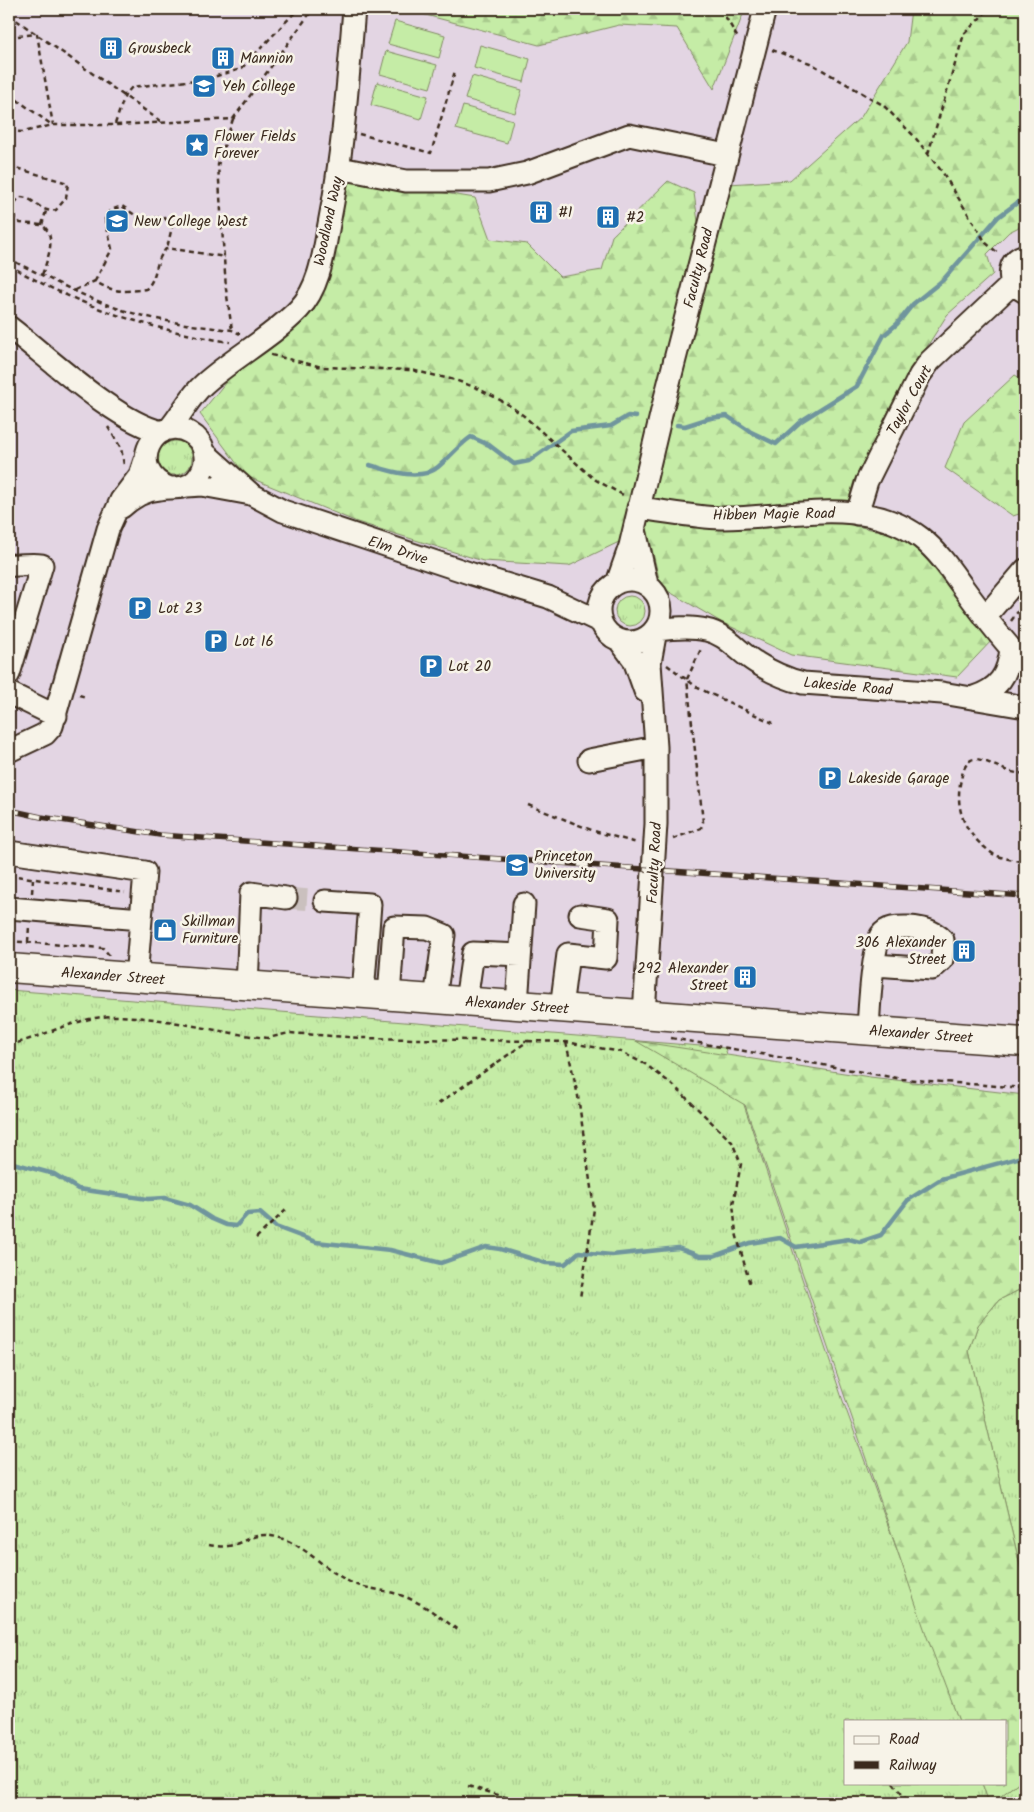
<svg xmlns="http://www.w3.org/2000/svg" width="1034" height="1812" font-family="Kalam,sans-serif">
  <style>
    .built { fill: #e3d5e3; fill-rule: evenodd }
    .grass { fill: url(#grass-tufts); stroke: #808b62 }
    .forest { fill: url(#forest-firs); stroke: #808b62 }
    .pitch { fill: #c5eca6; stroke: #808b62 }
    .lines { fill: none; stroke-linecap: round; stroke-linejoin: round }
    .stream { stroke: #6f959d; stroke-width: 4.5 }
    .minor-tunnel { stroke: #cac0be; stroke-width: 21; stroke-dasharray: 21 11; stroke-linecap: butt }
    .minor-casing { stroke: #3b2a1e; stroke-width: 25 }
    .major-casing { stroke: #3b2a1e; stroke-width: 31 }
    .path { stroke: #3b2a1e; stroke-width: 2.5; stroke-dasharray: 5 4; stroke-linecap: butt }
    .minor { stroke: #f7f3e8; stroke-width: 21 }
    .major { stroke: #f7f3e8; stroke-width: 28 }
    .rail-casing { stroke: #3b2a1e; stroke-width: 5.5 }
    .rail { stroke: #f7f3e8; stroke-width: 4; stroke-dasharray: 11; stroke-linecap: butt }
    .labels { text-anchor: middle; stroke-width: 5; stroke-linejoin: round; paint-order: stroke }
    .poi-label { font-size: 15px; fill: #3b2a1e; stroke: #f7f3e8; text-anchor: start }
    .street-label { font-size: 15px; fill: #3b2a1e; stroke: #f7f3e8 }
  </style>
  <defs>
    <pattern id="grass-tufts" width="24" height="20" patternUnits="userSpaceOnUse" patternTransform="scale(1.25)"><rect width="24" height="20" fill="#c5eca6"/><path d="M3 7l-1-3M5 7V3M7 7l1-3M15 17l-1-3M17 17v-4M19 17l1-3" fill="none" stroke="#aacb8e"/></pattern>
    <pattern id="forest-firs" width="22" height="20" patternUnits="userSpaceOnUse" patternTransform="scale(1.25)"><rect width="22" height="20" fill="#c5eca6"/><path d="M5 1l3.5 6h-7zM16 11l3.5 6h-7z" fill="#aacb8e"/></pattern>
  </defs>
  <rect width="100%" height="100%" fill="#eee5e6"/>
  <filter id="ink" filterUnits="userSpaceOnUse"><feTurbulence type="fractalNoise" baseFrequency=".02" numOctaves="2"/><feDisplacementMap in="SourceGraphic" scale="10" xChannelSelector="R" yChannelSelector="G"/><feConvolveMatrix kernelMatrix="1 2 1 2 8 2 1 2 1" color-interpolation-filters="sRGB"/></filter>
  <g filter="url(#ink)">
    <path class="built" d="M9 9H1025V1803H9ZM845 1721H1005V1783H845Z"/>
    <path class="grass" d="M158 458a17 17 0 1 1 34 0a17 17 0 1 1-34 0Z
      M615 611a15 15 0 1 1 30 0a15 15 0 1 1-30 0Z
      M9 990 725 1048 843 1401 959 1721H845V1783H982L989 1803H9Z
      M1025 1287V1587L969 1351 978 1325 999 1300Z
      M1025 1777V1803H992Z"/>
    <path class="forest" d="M403 9H745L714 89 677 28 619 25 539 45Z
      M911 9H1025V224L1009 232 987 254 993 274 947 315 897 394 854 481 842 523 903 536 942 575 994 638 957 677 791 655 721 622 661 587 646 524 729 184 790 180 861 117 907 42Z
      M348 177 475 198 490 239 527 244 560 277 602 270 612 236 668 181 694 193 700 236 621 541 569 566 483 561 357 522 246 476 200 414 234 372 301 324Z
      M1015 375 1025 381V512L1013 516 945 468 964 422Z
      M636 1041 870 1077 1025 1095V1287L999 1300 978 1325 969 1351 1025 1587V1777L992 1803H989L982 1783H1005V1721H959L927 1637 745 1105Z"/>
    <path class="pitch" d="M395 21 445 35 439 58 388 44Z
      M480 45 530 59 524 82 474 68Z
      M386 51 437 65 430 88 380 74Z
      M472 76 522 90 515 113 465 99Z
      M377 82 428 96 421 119 371 105Z
      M463 106 513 120 507 143 456 129Z"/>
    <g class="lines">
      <path class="stream" d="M677 425 685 426 710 418 727 416 751 432 776 444 801 421 857 386 884 335 897 324 913 304 943 280 998 217 1025 197
        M370 465C389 471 420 482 438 467 450 457 458 446 471 437L489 445 514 464 529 461 571 431 611 426 628 416 636 417
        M9 1162 54 1174 78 1189 148 1199 165 1198 190 1205 212 1219 226 1225 236 1226 247 1214 260 1213 276 1227 316 1242 390 1250 441 1263 486 1247 500 1249 546 1263 565 1264 579 1252 612 1255 678 1248 700 1256H714L750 1243 780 1238 796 1247 849 1239 860 1242 881 1235 908 1200 941 1179 1025 1156"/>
      <path class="minor-tunnel" d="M286 898 325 901"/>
      <g class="minor-casing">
        <path id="minor" d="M340 168 406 181H489L527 173 629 135 726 155
          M1025 255C1011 259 1008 271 1012 284L1025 292
          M9 327C48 357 116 422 162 432
          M169 429C182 414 189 397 204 384 234 357 271 338 299 309 320 287 324 251 329 224 343 153 348 81 354 9
          M205 453 251 494 283 511 472 574 548 597 601 622
          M187 486 202 485 251 494
          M122 507C133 497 145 490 160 489 173 487 186 490 196 480 203 472 207 461 204 451 202 443 197 437 190 433 156 411 122 470 170 488
          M638 508C665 511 693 517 721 518 787 519 863 494 921 538 939 552 952 572 965 590 984 616 1003 641 1025 664
          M857 514 867 481 920 375 930 361 1012 284
          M635 530 647 584
          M9 565C21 566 30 563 42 565L9 674
          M599 611a31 31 0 1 1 62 0a31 31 0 1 1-62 0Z
          M617 583 630 546 664 402 765 9
          M985 617 1025 570
          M619 640 634 660 645 691
          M9 693 56 716
          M974 697C999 689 1008 675 1011 649
          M9 751 45 734 52 726 108 529 121 500 140 475 145 460
          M589 760 656 747
          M9 852 145 872 136 978
          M325 901 370 904 363 994
          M9 908 141 919
          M247 987 251 893 286 898
          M389 996 394 927 427 928 444 935 435 999
          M466 1001 473 953 520 955
          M517 1004 524 904
          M561 1008 568 954 606 958 608 919 580 915
          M644 1014 656 824V747L650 663 656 630C672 628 690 626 706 630 727 634 739 653 757 663 771 672 787 679 803 683L942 693 1025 707
          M868 1030C869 1011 872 949 881 935 887 926 899 927 909 927 923 928 933 930 943 940L942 960 932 969 875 965"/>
      </g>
      <g class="major-casing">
        <path id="major" d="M9 968 1025 1042"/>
      </g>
      <path class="path" d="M721 9 739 40
        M9 15 163 123
        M9 37 37 34 53 125
        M772 50 810 63 883 105 914 136 943 173 986 243 999 254
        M9 94 52 125
        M233 119 313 9
        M115 124 125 95 132 87 206 79 241 69 298 9
        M9 131 23 132 53 125H115L233 119 218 165 226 289 232 330
        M359 134 431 153 455 71
        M928 154 964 34 989 9
        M9 166 68 183 66 198 56 210C40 214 35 197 20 197L12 206 11 212 20 223 42 225C58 236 47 260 42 275
        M42 225 46 211
        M9 256 17 263C52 280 86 298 122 310 158 321 195 326 232 330L240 334
        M9 265C77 306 151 330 230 342
        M95 281 112 249 105 219 111 210 122 206 139 218H165L172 227 167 248
        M75 290 95 281C112 293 126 292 146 289 159 276 153 262 167 248L225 257
        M271 355 322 367 411 370 455 380 477 388 506 403 524 416 594 479 623 495
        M108 427 121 448 124 465
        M1011 621 1025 602
        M667 665 698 688 773 723
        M79 695 86 697
        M1025 773C1005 776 981 754 971 760 963 766 962 775 960 784 956 809 964 830 983 846 987 849 991 853 995 855 1004 859 1016 860 1025 862
        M528 805 594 831 637 843
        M673 839 701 828 703 822 687 679 702 647
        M9 875 125 892
        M32 893 33 879
        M9 941 103 948 109 955
        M28 942 29 926
        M671 1038 902 1079 1025 1088
        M528 1041 566 1042 621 1052 645 1064 673 1085 732 1142 741 1164 733 1204 736 1233 750 1285
        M566 1042 578 1096 594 1209 580 1298
        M9 1045C44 1037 78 1016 116 1016 167 1017 217 1033 268 1038L289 1033 362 1038 528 1041 435 1106
        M256 1238 286 1210
        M209 1545C215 1546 223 1547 228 1546 241 1544 251 1535 265 1535 300 1538 319 1566 348 1581 365 1590 385 1589 403 1596 423 1603 441 1618 458 1630
        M893 1783 909 1803
        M468 1786 515 1800 540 1803"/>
      <use href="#minor" class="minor"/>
      <use href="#major" class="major"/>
      <g class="rail-casing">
        <path id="rail" d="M9 810 41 817 160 835 1025 896"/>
      </g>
      <use href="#rail" class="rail"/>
    </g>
  </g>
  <defs>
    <g id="building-square" transform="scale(1.25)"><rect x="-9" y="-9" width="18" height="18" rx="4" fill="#1f6fb2" stroke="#f7f3e8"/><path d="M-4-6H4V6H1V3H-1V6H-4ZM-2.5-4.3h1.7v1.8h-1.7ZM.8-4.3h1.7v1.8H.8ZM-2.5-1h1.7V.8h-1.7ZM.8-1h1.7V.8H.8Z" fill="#fff"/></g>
    <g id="university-square" transform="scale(1.25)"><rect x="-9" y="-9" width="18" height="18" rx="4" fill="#1f6fb2" stroke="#f7f3e8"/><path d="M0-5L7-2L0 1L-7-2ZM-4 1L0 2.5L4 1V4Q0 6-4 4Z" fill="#fff"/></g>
    <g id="sight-square" transform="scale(1.25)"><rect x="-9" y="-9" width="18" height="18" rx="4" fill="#1f6fb2" stroke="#f7f3e8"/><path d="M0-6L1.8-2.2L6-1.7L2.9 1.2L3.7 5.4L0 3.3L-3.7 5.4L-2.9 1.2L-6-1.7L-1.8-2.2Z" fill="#fff"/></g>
    <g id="parking-square" transform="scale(1.25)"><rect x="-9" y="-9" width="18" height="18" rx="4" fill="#1f6fb2" stroke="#f7f3e8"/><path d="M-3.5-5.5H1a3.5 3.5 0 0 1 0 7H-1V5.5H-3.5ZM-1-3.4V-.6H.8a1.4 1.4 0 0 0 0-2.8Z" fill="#fff"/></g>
    <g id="shop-square" transform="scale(1.25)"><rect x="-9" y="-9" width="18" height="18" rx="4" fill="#1f6fb2" stroke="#f7f3e8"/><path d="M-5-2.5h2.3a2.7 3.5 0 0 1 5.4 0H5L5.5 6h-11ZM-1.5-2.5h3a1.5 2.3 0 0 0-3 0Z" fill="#fff"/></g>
  </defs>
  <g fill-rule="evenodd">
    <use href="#building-square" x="111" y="48"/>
    <use href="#building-square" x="223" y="58"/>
    <use href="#university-square" x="204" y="86"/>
    <use href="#sight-square" x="197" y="145"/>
    <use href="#building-square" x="541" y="212"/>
    <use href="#building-square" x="608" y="217"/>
    <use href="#university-square" x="117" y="221"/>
    <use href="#parking-square" x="140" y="608"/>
    <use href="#parking-square" x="216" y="641"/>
    <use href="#parking-square" x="431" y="666"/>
    <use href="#parking-square" x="830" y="778"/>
    <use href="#university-square" x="517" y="865"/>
    <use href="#shop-square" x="165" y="930"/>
    <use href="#building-square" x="964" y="951"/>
    <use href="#building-square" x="745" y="977"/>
  </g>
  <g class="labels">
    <g class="poi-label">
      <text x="128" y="53">Grousbeck</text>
      <text x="240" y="63">Mannion</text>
      <text x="222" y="91">Yeh College</text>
      <text x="214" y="141">Flower Fields<tspan x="214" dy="17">Forever</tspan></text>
      <text x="558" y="217">#1</text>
      <text x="626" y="222">#2</text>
      <text x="134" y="226">New College West</text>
      <text x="158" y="613">Lot 23</text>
      <text x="234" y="646">Lot 16</text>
      <text x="448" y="671">Lot 20</text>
      <text x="848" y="783">Lakeside Garage</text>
      <text x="534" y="861">Princeton<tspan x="534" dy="17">University</tspan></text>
      <text x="182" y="926">Skillman<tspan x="182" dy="17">Furniture</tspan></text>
      <text x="946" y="947" text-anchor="end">306 Alexander<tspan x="946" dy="17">Street</tspan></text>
      <text x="728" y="973" text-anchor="end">292 Alexander<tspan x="728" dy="17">Street</tspan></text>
    </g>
    <g class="street-label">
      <text transform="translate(328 221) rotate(-78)" y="5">Woodland Way</text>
      <text transform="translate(698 268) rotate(-76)" y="5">Faculty Road</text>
      <text transform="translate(909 400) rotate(-61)" y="5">Taylor Court</text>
      <text transform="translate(774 514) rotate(-1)" y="5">Hibben Magie Road</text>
      <text transform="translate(398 550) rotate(18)" y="5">Elm Drive</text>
      <text transform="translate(848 686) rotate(5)" y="5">Lakeside Road</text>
      <text transform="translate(654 863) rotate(-87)" y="5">Faculty Road</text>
      <text transform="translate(113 976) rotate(4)" y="5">Alexander Street</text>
      <text transform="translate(517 1005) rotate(4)" y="5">Alexander Street</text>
      <text transform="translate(921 1034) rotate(4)" y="5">Alexander Street</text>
    </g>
  </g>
  <rect width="1034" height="1812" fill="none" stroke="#f7f3e8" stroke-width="30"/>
  <rect x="15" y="15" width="1004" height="1782" fill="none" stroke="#3b2a1e" stroke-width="2" filter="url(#ink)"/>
  <rect x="844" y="1720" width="162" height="65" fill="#f7f3e8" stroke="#aca397"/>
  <rect x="854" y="1736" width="25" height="8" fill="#f7f3e8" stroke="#aca397"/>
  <text x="889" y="1744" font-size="15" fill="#3b2a1e">Road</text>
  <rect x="854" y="1761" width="25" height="8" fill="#3b2a1e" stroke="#aca397"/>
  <text x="889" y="1770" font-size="15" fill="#3b2a1e">Railway</text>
</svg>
